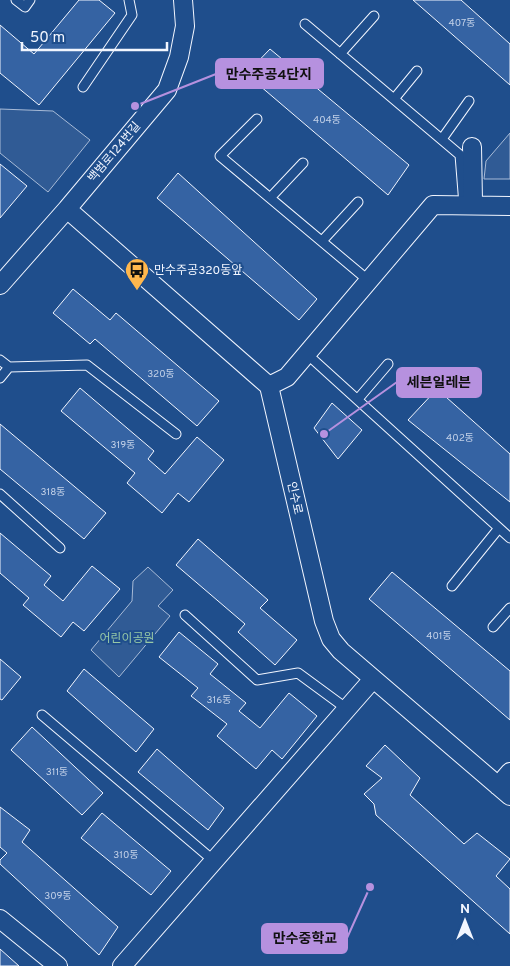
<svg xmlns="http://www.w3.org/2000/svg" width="510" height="966" font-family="Overpass,'Noto Sans KR',sans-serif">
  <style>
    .built { fill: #305b95; stroke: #a8bbd7 }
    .building { fill: #3563a3; stroke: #f2f6ff }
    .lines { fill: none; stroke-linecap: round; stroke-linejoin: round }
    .lane-casing { stroke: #f2f6ff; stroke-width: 11 }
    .street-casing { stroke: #f2f6ff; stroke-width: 20 }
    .lane { stroke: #1f4e8c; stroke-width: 9 }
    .street { stroke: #1f4e8c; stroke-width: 18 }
    .labels { text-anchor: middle; stroke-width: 4; stroke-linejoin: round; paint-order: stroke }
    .number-label { font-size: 10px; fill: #c3d1e8 }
    .street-label { font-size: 12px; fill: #f2f6ff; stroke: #1f4e8c }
    .poi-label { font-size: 12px; fill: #f2f6ff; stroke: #1f4e8c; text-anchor: start }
    .park-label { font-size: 12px; fill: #97c8a6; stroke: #1f4e8c }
    .leader { fill: none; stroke: #b691df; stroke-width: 2 }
    .callout-dot { fill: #b691df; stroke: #1f4e8c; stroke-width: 2 }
    .callout { fill: #b691df; stroke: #b691df; stroke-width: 2 }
    .callout-label { font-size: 14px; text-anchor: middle; font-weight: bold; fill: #111 }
  </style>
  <rect width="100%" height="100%" fill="#1f4e8c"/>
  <path class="built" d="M0 109 53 111 90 140 48 192 0 153Z
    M510 133V179H484L486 161Z
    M148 567 173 590 158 606 170 616 119 677 91 650 132 601 133 581Z"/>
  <path class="building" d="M79 0H99L115 13 39 105 0 73V25L34 54Z
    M413 0H461L510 44V85Z
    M270 49 409 165 388 195 246 74Z
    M0 164 27 186 0 218Z
    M178 173 317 299 299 320 157 198Z
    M73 289 110 320 116 313 219 401 197 426 95 339 90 344 53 313Z
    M80 388 154 451 148 459 165 474 197 437 224 460 189 502 178 493 162 513 127 483 135 473 61 411Z
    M437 389 510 454V502L408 420Z
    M332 403 362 430 338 459 314 428Z
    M0 424 106 513 84 539 0 469Z
    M0 533 51 576 44 585 63 601 92 566 120 589 84 631 73 622 61 637 23 605 29 598 0 573Z
    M198 539 268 600 260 608 297 640 275 665 238 632 245 624 176 565Z
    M392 572 510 671V720L369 599Z
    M179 632 218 664 210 674 246 703 239 711 260 728 289 693 317 716 282 759 272 750 256 769 217 736 227 724 191 696 198 688 159 657Z
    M0 659 21 677 2 700 0 699Z
    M84 669 154 729 136 752 67 691Z
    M32 727 103 793 82 815 11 750Z
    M385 745 420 778 410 795 464 844 477 833 510 859 496 876 510 889V934L376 815 374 804 364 794 382 778 366 766Z
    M157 749 224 808 208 830 138 772Z
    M0 807 30 830 22 842 118 927 99 955 0 864V860L7 853 0 847Z
    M102 813 171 871 151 895 81 838Z
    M0 949 19 966H0Z"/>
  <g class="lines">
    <g class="lane-casing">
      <path id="lane" d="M16 0 25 7 30 0
        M305 24 460 155 464 205
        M340 54 374 16
        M83 87 132 15 129 0
        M394 99 417 71
        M257 119 220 156 369 281
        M442 139 469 101
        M270 198 303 163
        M322 241 358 202
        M307 354 510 538
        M0 360 9 367 87 365 176 434
        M0 378 9 367
        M358 399 388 364
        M0 494 60 548
        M452 586 499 528
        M185 615 257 680 298 673 347 709
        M493 627 510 608
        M42 715 214 861"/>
    </g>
    <g class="street-casing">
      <path id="street" d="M472 147 473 201
        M67 209 269 386 324 621 331 639 341 651 510 796
        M0 285 67 209 167 90 179 57 185 26 183 0
        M269 386 287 377 433 205 510 206
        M498 786 510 772
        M0 919 58 966
        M122 966 373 679"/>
    </g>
    <use href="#lane" class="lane"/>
    <use href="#street" class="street"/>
  </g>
  <defs>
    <g id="bus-pin" transform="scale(1.25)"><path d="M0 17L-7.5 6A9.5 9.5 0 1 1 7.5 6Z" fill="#ffb74d" stroke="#1f4e8c"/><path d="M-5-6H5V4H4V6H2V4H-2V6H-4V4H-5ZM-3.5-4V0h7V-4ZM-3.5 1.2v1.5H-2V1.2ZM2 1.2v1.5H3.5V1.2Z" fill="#111"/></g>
  </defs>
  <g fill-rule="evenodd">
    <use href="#bus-pin" x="137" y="270"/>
  </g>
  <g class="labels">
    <g class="number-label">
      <text x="462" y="26">407동</text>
      <text x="327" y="123">404동</text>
      <text x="161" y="377">320동</text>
      <text x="460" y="441">402동</text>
      <text x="123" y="448">319동</text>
      <text x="53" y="495">318동</text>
      <text x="439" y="639">401동</text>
      <text x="219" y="703">316동</text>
      <text x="57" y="775">311동</text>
      <text x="126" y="858">310동</text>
      <text x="58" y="899">309동</text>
    </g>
    <g class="street-label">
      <text transform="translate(114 152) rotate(-50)" y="4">백범로124번길</text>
      <text transform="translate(295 498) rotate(77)" y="4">인수로</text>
    </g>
    <g class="poi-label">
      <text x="154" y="274">만수주공320동앞</text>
    </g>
    <g class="park-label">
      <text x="127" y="642">어린이공원</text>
    </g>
  </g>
  <path class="leader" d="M135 106L216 74M324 434L397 382M370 887L347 938"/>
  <g class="callout-dot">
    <circle cx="135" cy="106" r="5"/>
    <circle cx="324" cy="434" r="5"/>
    <circle cx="370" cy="887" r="5"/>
  </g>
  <g class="callout">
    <rect x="216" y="59" width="107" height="29" rx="5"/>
    <rect x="397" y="368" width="84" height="29" rx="5"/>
    <rect x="262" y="924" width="85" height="29" rx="5"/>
  </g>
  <g class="callout-label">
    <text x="269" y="79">만수주공4단지</text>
    <text x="439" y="387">세븐일레븐</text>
    <text x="305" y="943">만수중학교</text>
  </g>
  <g transform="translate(465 921)" stroke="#1f4e8c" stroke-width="4" paint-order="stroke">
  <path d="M0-4L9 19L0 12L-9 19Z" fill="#f2f6ff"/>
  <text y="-8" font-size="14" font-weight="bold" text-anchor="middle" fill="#f2f6ff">N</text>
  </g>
  <path d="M22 42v8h145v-8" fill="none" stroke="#f2f6ff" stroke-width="2.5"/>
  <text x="30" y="42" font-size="15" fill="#f2f6ff" stroke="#1f4e8c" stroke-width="4" paint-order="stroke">50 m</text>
</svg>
